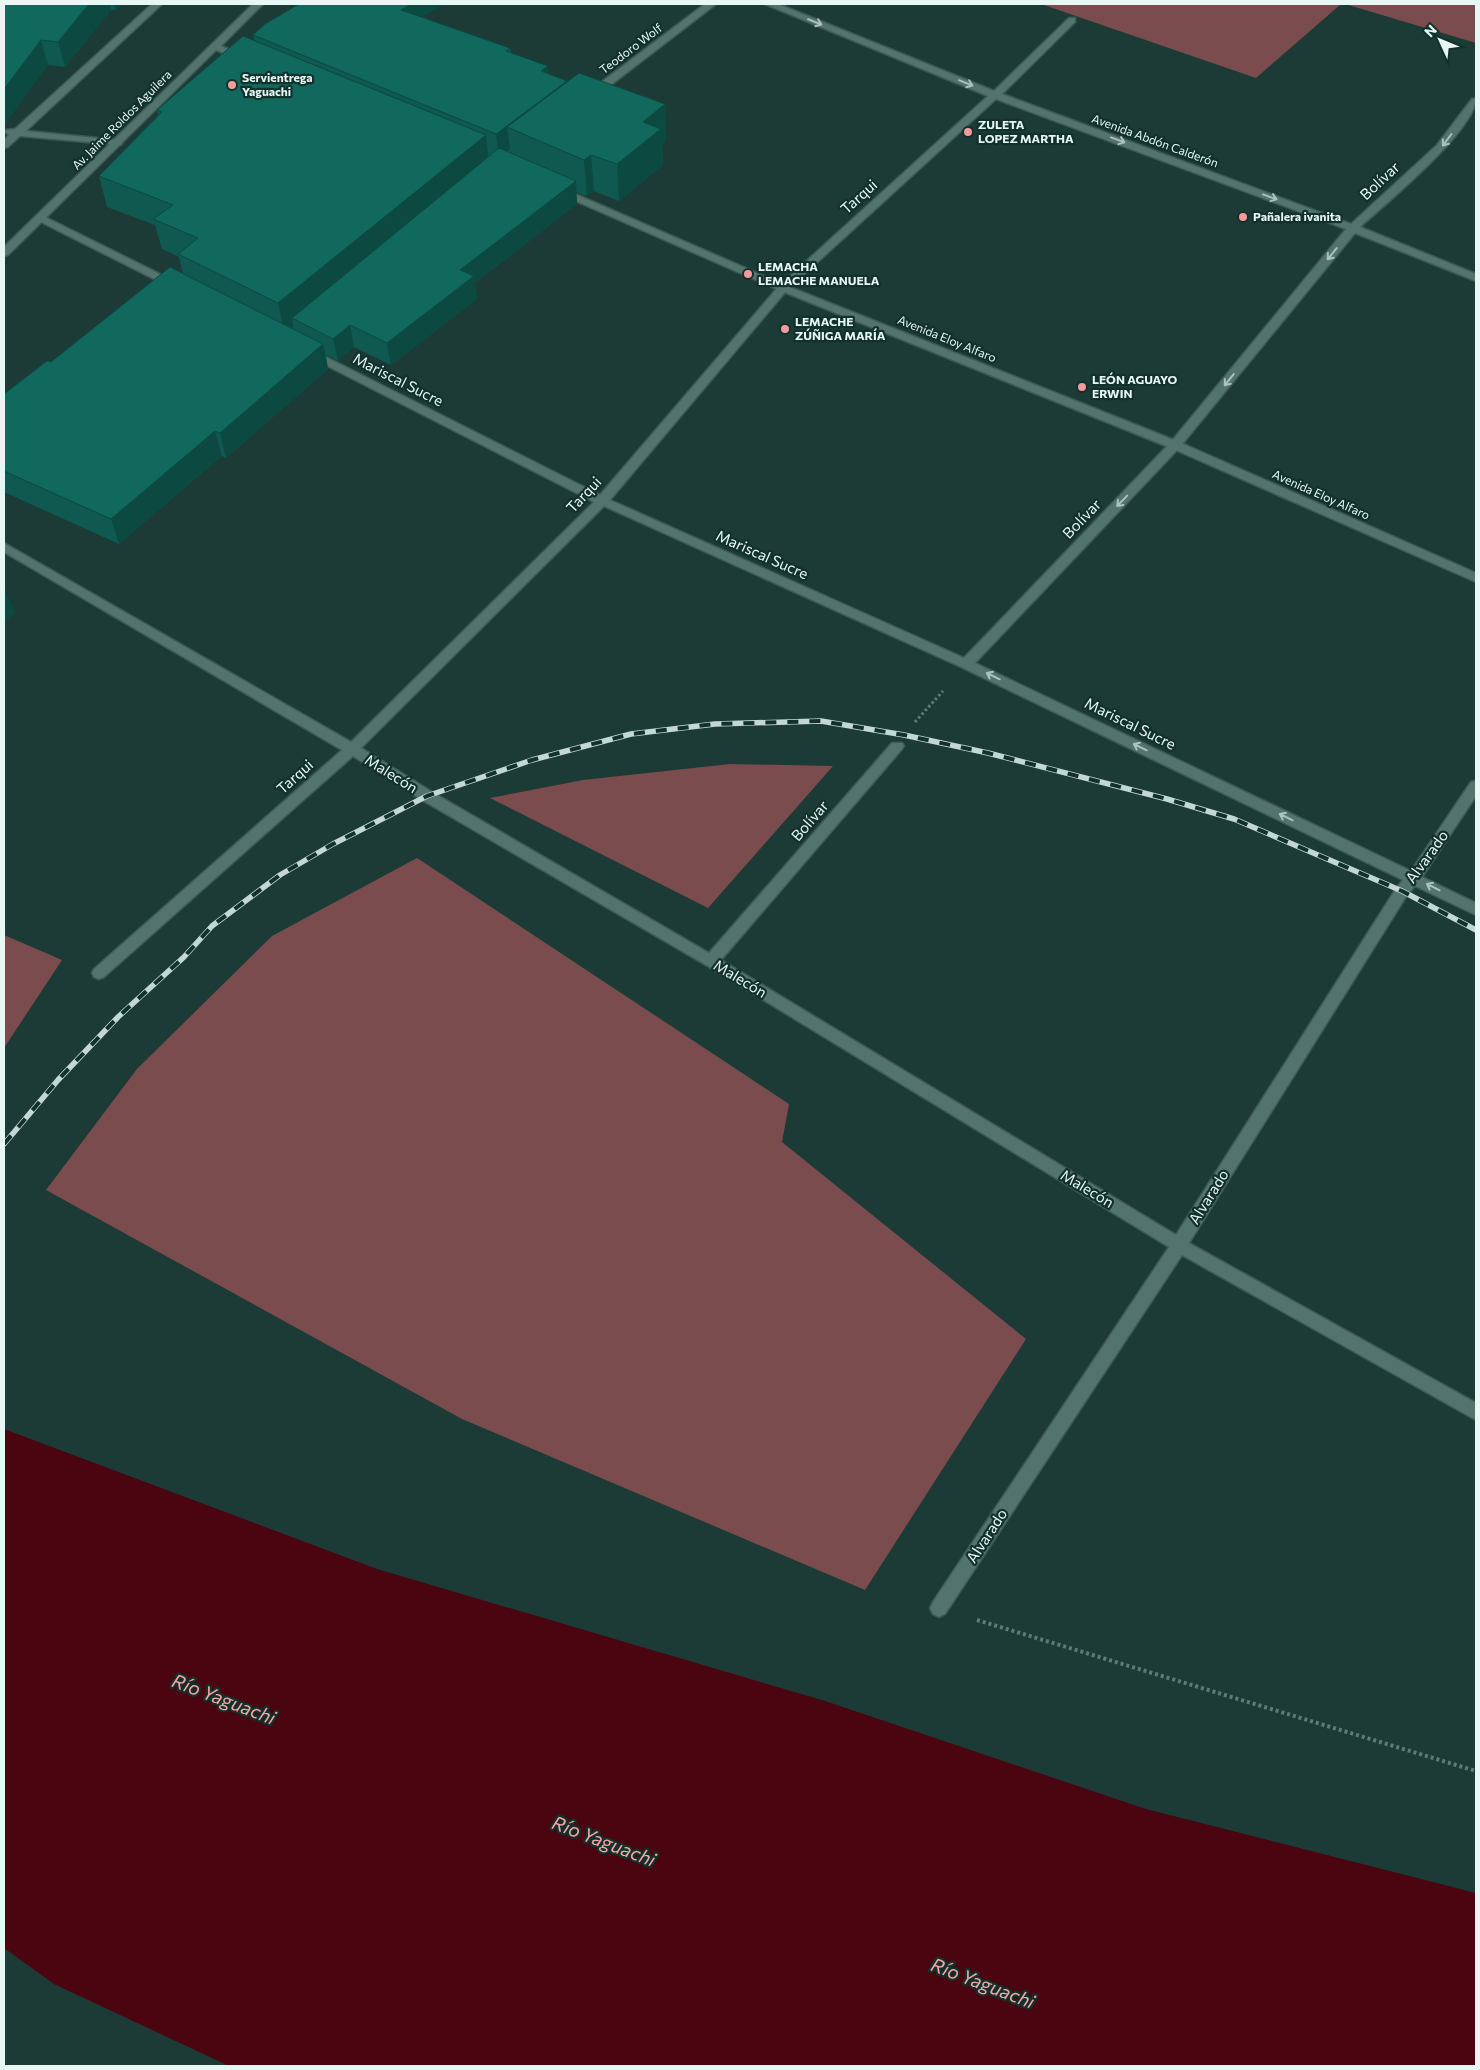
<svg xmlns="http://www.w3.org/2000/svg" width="1480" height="2070" font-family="Commissioner,sans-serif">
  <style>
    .green { fill: #7b4c4d }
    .water { fill: #4a0511 }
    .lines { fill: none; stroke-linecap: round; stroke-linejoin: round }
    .street-casing { stroke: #3d5956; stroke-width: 3 }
    .secondary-casing { stroke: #3d5956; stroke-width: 3 }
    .path-far1 { stroke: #607a76; stroke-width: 3; stroke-dasharray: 2.5 2.5; stroke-linecap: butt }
    .path { stroke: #607a76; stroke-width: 4; stroke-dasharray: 3 3; stroke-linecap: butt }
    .street { fill: #53736d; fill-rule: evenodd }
    .secondary { fill: #53736d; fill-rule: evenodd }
    .rail-casing { stroke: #c3d7d4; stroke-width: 5.5 }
    .rail { stroke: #12312c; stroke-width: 4; stroke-dasharray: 11; stroke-linecap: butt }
    .wall { fill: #0f5950 }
    .shaded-wall { fill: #0c4941 }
    .building { fill: #11685d; stroke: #0c4941 }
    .oneway { stroke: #abc2be }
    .poi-dot { fill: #f59b9d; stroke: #12312c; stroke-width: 2 }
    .labels { text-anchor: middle; stroke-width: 4.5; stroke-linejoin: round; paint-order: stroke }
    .far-street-label { font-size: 12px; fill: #e6f7f4; stroke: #12312c }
    .far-poi-label { font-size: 12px; font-weight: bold; fill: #e6f7f4; stroke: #12312c; text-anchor: start }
    .street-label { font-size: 15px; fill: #e6f7f4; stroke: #12312c }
    .near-water-label { font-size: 19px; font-style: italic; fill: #fba5a6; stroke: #12312c }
  </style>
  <rect width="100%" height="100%" fill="#1c3b36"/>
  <path class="green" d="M1041 4H1341L1256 78Z
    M1345 4H1476V43Z
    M730 764 833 766 708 908 490 798 583 780Z
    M417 858 789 1104 782 1142 1026 1339 865 1590 462 1419 46 1190 137 1069 272 936Z
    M4 935 62 960 4 1048Z"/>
  <path class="water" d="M4 1429 377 1569 825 1701 1146 1809 1476 1893V2066H229L54 1984 4 1948Z"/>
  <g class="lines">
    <g class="street-casing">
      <path id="street" d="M152 4H162L26 131 117 140 122 143 121 145 20 136 8 147 4 148V140L9 135 5 132 6 130 15 129Z
        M705 4H716L595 97H587V93Z
        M765 4H778L994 91 1069 18H1075V22L1002 94 1351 224 1437 145 1472 99 1476 98C1476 130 1385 204 1360 227L1476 274V281L1355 233 1179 448 975 663 1411 871 1471 782 1476 781V796L1422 877 1476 903V915L1415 886 1407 895 1189 1243 1476 1403V1420L1182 1255 945 1614 939 1617 933 1614 930 1608 933 1602 1169 1247 706 965 422 800 353 756 104 977 99 979 94 977 92 973 94 969 342 750 4 552V543L351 742 594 502 306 355 304 353 306 351H314L600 495 779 286 988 96ZM996 99 1346 229 1171 442 964 658 610 500 787 290ZM604 506 961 667 1403 880 1397 887 1176 1235 721 960 902 749 904 746 902 743H892L709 953 432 792 361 748Z
        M41 215 180 284 181 286 180 288H172L37 220 36 218 37 216Z"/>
    </g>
    <g class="secondary-casing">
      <path id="secondary" d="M253 4H263L221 46 248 57V61H242L216 50 8 255 4 256V247Z
        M559 187 787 286 1179 442 1476 573V582L1171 448 779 290 555 192 554 190Z"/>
    </g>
    <path class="path-far1" d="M915 722 943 691"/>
    <path class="path" d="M977 1620 1476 1771"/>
    <use href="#street" class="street"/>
    <use href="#secondary" class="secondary"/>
    <g class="rail-casing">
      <path id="rail" d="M4 1144 58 1080 118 1017 184 957 212 926 280 875 333 844 427 796 532 760 631 734 715 724 821 721 904 735 988 753 1167 799 1234 819 1402 891 1476 930"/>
    </g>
    <use href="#rail" class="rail"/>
  </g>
  <path class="wall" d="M4 4H123L116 10H111L65 67 48 65 4 125Z
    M424 16 425 18 510 48 511 53 549 74 567 82 665 104 666 141 662 144 663 165 619 201 594 191 587 196 576 192 577 204 475 283 477 299 391 365 354 347 338 361 326 355 328 369 226 458 222 456 119 544 4 492V394L183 274 179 257 162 249 155 225 107 207 99 176 158 115 157 110 255 41 253 35Z"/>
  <path class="shaded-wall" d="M89 4H110L111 10 65 67 58 42Z
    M114 4H123L116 10Z
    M411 4H444L424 16 425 21 401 10Z
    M41 40 48 65 4 125V89Z
    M548 66 550 90 541 71Z
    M567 81 569 105 507 127 510 149 499 158 496 134Z
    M665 104 666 141 662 144 663 165 619 201 617 164 643 122Z
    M486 135 489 165 292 318 293 327 285 334 278 303Z
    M591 155 594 191 587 196 584 160Z
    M576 181 577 204 475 283 477 299 391 365 387 343 460 270Z
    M350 325 354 347 338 361 333 339Z
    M323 344 328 369 226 458 220 433Z
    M215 431 222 456 119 544 111 519Z
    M5 589 15 613 4 623V591Z"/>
  <path class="building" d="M4 4H89L58 42 41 40 4 89Z
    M299 4H411L401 10 510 48 506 51 548 66 541 71 567 81 496 134 253 35 265 24Z
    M243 36 486 135 278 303 178 254 198 238 153 219 173 205 99 176 162 112 157 110Z
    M579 73 665 104 643 122 661 129 617 164 591 155 584 160 507 127Z
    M499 148 576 181 460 270 474 276 387 343 350 325 333 339 292 318Z
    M170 267 323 344 220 433 215 431 111 519 4 471V394L47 361 51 362Z"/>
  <defs><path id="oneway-shaft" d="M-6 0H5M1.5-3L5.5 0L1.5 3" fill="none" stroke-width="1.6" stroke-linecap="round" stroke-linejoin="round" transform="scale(1.25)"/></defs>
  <g class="oneway">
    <use href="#oneway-shaft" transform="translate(815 22) rotate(22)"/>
    <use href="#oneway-shaft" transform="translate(966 83) rotate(22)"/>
    <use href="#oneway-shaft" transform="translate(1118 140) rotate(20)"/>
    <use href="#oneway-shaft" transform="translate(1447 140) rotate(127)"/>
    <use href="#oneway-shaft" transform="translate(1270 197) rotate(20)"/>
    <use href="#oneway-shaft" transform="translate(1332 254) rotate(129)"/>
    <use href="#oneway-shaft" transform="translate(1229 380) rotate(129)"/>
    <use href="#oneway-shaft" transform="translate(1122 501) rotate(134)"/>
    <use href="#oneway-shaft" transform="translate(993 676) rotate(-154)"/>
    <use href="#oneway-shaft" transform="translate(1140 747) rotate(-154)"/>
    <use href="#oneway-shaft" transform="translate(1286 817) rotate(-154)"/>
    <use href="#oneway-shaft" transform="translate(1433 887) rotate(-153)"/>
  </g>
  <g class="poi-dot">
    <circle cx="232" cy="85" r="5"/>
    <circle cx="968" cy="132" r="5"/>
    <circle cx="1243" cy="217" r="5"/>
    <circle cx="748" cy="274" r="5"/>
    <circle cx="785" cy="329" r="5"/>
    <circle cx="1082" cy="387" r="5"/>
  </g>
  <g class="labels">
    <g class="far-street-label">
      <text transform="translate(631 49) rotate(-37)" y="4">Teodoro Wolf</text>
      <text transform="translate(122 120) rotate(-45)" y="4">Av. Jaime Roldos Aguilera</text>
      <text transform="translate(1155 141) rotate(20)" y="4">Avenida Abdón Calderón</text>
      <text transform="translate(947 339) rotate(22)" y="4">Avenida Eloy Alfaro</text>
      <text transform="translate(1321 495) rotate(24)" y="4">Avenida Eloy Alfaro</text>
    </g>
    <g class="far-poi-label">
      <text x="242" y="82">Servientrega<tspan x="242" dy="14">Yaguachi</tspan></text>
      <text x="978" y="129">ZULETA<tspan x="978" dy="14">LOPEZ MARTHA</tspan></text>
      <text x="1253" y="221">Pañalera ivanita</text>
      <text x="758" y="271">LEMACHA<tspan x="758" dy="14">LEMACHE MANUELA</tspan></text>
      <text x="795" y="326">LEMACHE<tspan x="795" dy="14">ZÚÑIGA MARÍA</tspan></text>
      <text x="1092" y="384">LEÓN AGUAYO<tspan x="1092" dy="14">ERWIN</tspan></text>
    </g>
    <g class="street-label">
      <text transform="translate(1380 181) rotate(-43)" y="5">Bolívar</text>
      <text transform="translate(859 197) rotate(-42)" y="5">Tarqui</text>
      <text transform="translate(398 380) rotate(27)" y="5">Mariscal Sucre</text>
      <text transform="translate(584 495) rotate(-47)" y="5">Tarqui</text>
      <text transform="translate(1082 519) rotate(-46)" y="5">Bolívar</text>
      <text transform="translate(762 555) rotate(24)" y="5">Mariscal Sucre</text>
      <text transform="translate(1130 724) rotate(26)" y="5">Mariscal Sucre</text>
      <text transform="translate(391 774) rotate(32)" y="5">Malecón</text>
      <text transform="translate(295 777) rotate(-42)" y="5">Tarqui</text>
      <text transform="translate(810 821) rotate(-49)" y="5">Bolívar</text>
      <text transform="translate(1427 857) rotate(-54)" y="5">Alvarado</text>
      <text transform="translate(740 979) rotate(31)" y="5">Malecón</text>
      <text transform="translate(1087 1189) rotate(31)" y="5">Malecón</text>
      <text transform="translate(1209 1197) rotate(-58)" y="5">Alvarado</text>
      <text transform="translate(987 1536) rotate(-57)" y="5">Alvarado</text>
    </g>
    <g class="near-water-label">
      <text transform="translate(224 1699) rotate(21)" y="7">Río Yaguachi</text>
      <text transform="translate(604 1841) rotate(21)" y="7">Río Yaguachi</text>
      <text transform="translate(983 1983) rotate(21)" y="7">Río Yaguachi</text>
    </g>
  </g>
  <rect width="1480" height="2070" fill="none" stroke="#e6f7f4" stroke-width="10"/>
  <g transform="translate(1440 40) rotate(314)" stroke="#12312c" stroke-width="4" paint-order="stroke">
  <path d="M0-4L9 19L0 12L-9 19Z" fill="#e6f7f4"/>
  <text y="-8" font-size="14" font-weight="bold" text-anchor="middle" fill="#e6f7f4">N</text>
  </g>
</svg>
